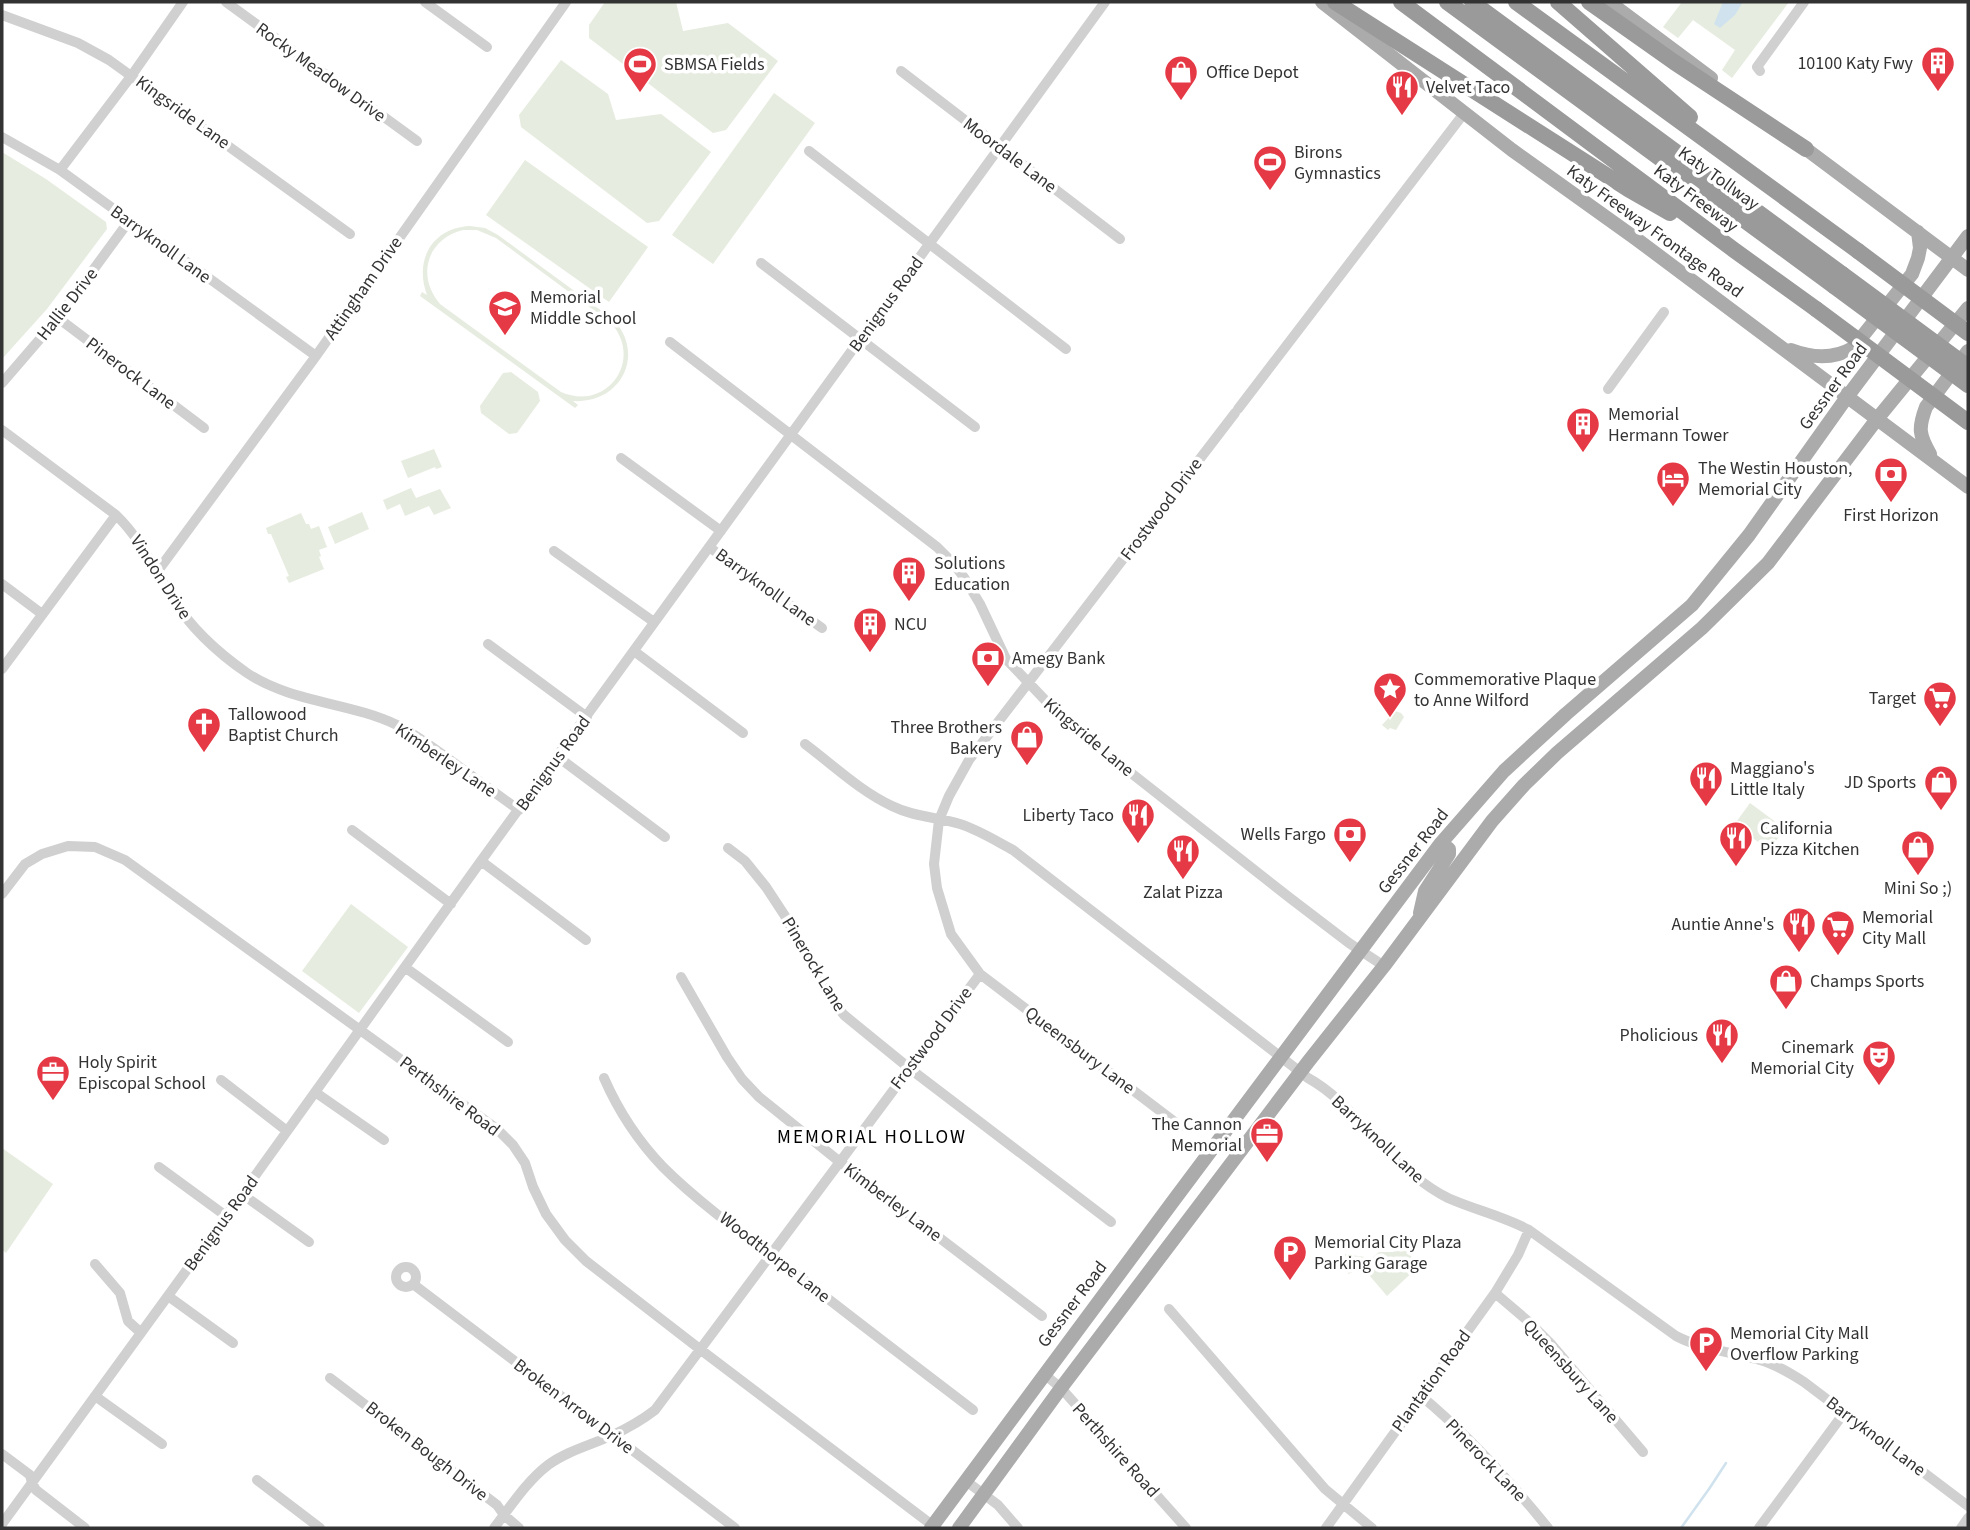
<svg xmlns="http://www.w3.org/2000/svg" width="1970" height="1530" font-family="'Source Sans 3',sans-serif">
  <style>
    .green { fill: #e6ecdf; fill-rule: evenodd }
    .water { fill: #cfe2ee }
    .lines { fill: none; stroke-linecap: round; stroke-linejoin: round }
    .stream { stroke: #cfe2ee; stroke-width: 2.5 }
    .minor { stroke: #d0d0d0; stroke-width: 10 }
    .major { stroke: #ababab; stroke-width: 14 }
    .highway { stroke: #9a9a9a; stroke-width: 16 }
    .highway-bridge { stroke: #9a9a9a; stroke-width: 16 }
    .labels { text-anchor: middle; stroke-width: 7; stroke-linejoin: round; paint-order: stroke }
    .poi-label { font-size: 18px; fill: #333; stroke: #fff; text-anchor: start }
    .street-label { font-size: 18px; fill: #333; stroke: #fff }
    .neighbourhood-label { font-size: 19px; letter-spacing: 2px; fill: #000; stroke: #fff }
  </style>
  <rect width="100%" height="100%" fill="#fff"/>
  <path class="green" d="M605 2H676L683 31 728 23 778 61 726 130 713 133 589 38V25Z
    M1682 2H1789L1732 78 1722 70 1735 50 1693 20 1678 38 1663 27Z
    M561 60 608 94 616 120 661 114 711 152 659 221 647 223 521 127 519 115Z
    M774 93 815 123 713 264 672 235Z
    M2 152 46 179 106 222 107 229 47 309 2 359Z
    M525 160 648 247 609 302 486 215Z
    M470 226 485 228 498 235 614 320C646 356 620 404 573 401L578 405 575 408 420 296 422 292 427 295C414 260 432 228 470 226ZM463 230H477L496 238 611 323C644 360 607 412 561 392L440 304C416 276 427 239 463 230Z
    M511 372 538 392 540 401 517 433 509 434 481 413 480 406 503 373Z
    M434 449 442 467 436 469 435 467 408 478 401 461Z
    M411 488 416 498 440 489 451 508 434 515 429 506 405 516 400 504 387 510 383 500Z
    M362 512 369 529 335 544 328 527Z
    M301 513 306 524H309L311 529 319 526 327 547 319 550 321 556 319 557 324 569 289 583 286 577 289 576 271 534H268L266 528Z
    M1395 711 1401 713 1404 717 1396 730 1390 728 1388 730 1382 725Z
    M1750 803 1785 829 1775 842 1767 843 1764 846 1734 825Z
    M351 904 408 947 359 1013 302 971Z
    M2 1148 53 1184 6 1253 2 1250Z
    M1401 1244 1419 1266 1387 1296 1363 1268 1348 1274 1347 1264 1337 1253 1372 1258 1379 1252H1393Z"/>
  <path class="water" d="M1723 2H1743L1735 15 1720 28 1714 24Z"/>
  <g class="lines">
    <path class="stream" d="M1681 1528 1709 1489 1726 1463"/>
    <path class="minor" d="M226 2 417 141
      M425 2 487 47
      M2 15 78 43 109 60 350 234
      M901 71 1120 239
      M1760 71 1757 67 1804 2
      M2 137 60 170 316 356
      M809 151 1066 349
      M60 170 132 75 183 2
      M761 263 975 427
      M58 318 204 428
      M670 342 937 547 954 564 965 579 980 604 1006 659 1065 721 1290 898 1349 943 1384 966
      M2 383 58 318 129 221
      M1608 389 1664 312
      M1238 409 1465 112
      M2 430 116 515C141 539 154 569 172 598 191 628 218 653 247 673 292 703 349 702 397 725 414 733 430 746 446 757 470 775 494 792 519 810
      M621 458 721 531
      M709 547 822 628
      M554 551 654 622
      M157 572 316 356 566 2
      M2 584 42 614
      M488 644 587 717
      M634 651 743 733
      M2 669 116 515
      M805 744C833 765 860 791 892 806 914 817 937 817 960 824 979 830 996 841 1013 850L1308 1078C1350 1101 1375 1146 1412 1174 1423 1183 1436 1192 1448 1198 1475 1210 1503 1216 1529 1230L1676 1336C1703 1350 1732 1352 1760 1360 1777 1365 1790 1373 1804 1382L1968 1506
      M558 757 665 837
      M352 830 451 904
      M728 848 745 861 766 887 785 916 828 995 844 1015 909 1068 1111 1222
      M481 861 586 940
      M2 894 25 864 42 854 68 846 95 847 125 860 497 1129 513 1145 525 1163 533 1187 546 1214 565 1240 586 1261 701 1350 936 1528
      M406 968 508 1042
      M681 977 727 1057 742 1079 759 1097 840 1162 1042 1316
      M604 1078C618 1110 639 1142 663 1167 703 1207 758 1245 804 1280 860 1324 917 1367 973 1410
      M221 1080 287 1131
      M315 1092 384 1140
      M1180 1126 980 974 951 934 937 888 934 864 939 820 949 796 969 760 1235 413
      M159 1167 226 1216
      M242 1194 309 1242
      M95 1264 120 1293 128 1321 141 1333
      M396 1277a10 10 0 1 1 20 0a10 10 0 1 1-20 0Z
      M413 1284 735 1528
      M1495 1293 1529 1322 1551 1344 1643 1452
      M168 1296 233 1343
      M1169 1309 1325 1489 1372 1528
      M1044 1374 1061 1388 1186 1528
      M330 1378 497 1505 504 1515 519 1528
      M1420 1395C1467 1434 1510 1481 1548 1528
      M95 1396 162 1444
      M2 1454 30 1475 32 1483 36 1490 85 1528
      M257 1480 320 1528
      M966 1481 998 1505 1018 1528
      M2 1524 242 1194 481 861 1105 2
      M494 1528C511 1506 526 1482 548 1465 567 1451 591 1445 613 1435 628 1428 642 1420 655 1410L980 974
      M1326 1528 1495 1293 1518 1255 1529 1230
      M1759 1528 1844 1413
      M1961 1528 1968 1518"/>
    <path class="major" d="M1322 2 1512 150 1635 238 1968 487
      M1609 2 1711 78
      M1798 143 1968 270
      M1791 350C1812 358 1834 359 1853 348L1912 274 1918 258 1920 248 1918 232
      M1930 454C1919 435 1918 428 1926 407L1968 351
      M1420 913 1425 891 1449 854V849L1441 843
      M931 1528 1174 1200 1441 843 1504 771 1566 714 1692 605 1749 535 1847 397 1968 236
      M959 1528 1061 1388 1308 1062 1384 966 1492 821 1524 785 1557 753 1702 628 1768 563 1877 419 1968 308"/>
    <path class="highway" d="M1335 2 1628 189 1670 213
      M1401 2 1734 250 1816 309
      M1447 2 1834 286
      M1472 2 1842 274
      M1516 2 1858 251
      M1558 2 1690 117
      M1589 2 1674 62 1806 149"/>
    <path class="highway-bridge" d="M1858 251 1968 333
      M1842 274 1968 367
      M1834 286 1968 385
      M1816 309 1968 422"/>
  </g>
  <defs>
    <g id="building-pin" transform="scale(1.75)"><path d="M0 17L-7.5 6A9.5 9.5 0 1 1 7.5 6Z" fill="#e63946" stroke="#fff"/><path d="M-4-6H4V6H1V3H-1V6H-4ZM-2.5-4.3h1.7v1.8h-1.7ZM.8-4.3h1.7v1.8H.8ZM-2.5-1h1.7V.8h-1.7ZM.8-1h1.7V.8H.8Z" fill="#fff"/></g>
    <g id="stadium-pin" transform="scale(1.75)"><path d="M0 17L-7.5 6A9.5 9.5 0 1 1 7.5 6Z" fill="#e63946" stroke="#fff"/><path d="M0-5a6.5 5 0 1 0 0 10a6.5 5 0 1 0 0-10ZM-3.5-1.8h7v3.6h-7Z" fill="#fff"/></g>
    <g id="shop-pin" transform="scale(1.75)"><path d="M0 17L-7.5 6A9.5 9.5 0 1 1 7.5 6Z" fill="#e63946" stroke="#fff"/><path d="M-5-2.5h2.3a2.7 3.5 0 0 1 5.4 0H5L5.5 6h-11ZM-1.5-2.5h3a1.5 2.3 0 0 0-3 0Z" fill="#fff"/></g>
    <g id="restaurant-pin" transform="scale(1.75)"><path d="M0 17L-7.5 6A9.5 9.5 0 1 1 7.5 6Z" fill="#e63946" stroke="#fff"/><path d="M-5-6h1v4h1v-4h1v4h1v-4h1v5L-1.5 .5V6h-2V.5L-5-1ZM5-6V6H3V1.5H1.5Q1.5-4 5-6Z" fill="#fff"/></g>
    <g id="school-pin" transform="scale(1.75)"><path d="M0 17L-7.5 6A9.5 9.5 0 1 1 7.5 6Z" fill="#e63946" stroke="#fff"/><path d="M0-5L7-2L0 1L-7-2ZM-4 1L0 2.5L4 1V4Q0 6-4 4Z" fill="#fff"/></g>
    <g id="bank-pin" transform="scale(1.75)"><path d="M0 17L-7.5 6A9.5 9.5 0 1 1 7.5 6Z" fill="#e63946" stroke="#fff"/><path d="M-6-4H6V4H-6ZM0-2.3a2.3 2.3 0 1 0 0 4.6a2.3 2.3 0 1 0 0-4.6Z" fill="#fff"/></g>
    <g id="hotel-pin" transform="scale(1.75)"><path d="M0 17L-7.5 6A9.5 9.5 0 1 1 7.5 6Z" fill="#e63946" stroke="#fff"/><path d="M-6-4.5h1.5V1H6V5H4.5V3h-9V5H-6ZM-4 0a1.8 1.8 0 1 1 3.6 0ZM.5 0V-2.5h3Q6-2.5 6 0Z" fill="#fff"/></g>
    <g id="sight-pin" transform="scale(1.75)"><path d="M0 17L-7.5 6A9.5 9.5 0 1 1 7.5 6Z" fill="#e63946" stroke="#fff"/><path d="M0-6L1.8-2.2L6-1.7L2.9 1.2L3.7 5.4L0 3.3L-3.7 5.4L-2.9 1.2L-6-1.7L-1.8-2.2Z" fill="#fff"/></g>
    <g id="supermarket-pin" transform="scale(1.75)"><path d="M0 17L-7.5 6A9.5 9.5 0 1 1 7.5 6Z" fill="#e63946" stroke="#fff"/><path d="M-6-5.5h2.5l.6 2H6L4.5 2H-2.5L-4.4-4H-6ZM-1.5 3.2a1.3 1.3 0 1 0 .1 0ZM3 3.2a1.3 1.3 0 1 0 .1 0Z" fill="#fff"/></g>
    <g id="church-pin" transform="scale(1.75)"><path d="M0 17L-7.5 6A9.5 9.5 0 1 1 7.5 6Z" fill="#e63946" stroke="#fff"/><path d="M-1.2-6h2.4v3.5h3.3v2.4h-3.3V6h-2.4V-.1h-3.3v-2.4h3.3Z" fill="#fff"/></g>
    <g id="theatre-pin" transform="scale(1.75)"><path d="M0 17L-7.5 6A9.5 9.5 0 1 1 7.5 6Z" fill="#e63946" stroke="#fff"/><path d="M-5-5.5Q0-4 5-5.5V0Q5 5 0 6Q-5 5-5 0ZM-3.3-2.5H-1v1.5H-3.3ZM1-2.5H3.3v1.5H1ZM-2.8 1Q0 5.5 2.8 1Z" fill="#fff"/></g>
    <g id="office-pin" transform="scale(1.75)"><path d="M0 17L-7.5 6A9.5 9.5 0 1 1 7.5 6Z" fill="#e63946" stroke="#fff"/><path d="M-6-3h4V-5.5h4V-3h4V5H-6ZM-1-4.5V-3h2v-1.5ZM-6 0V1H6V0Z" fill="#fff"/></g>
    <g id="parking-pin" transform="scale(1.75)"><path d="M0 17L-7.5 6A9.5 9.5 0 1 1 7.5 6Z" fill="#e63946" stroke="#fff"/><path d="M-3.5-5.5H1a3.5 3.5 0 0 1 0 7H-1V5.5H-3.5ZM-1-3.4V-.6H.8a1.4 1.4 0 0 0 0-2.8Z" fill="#fff"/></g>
  </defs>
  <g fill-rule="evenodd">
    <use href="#building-pin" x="1938" y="63"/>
    <use href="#stadium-pin" x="640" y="64"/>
    <use href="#shop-pin" x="1181" y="72"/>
    <use href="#restaurant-pin" x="1402" y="87"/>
    <use href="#stadium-pin" x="1270" y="162"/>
    <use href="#school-pin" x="505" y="307"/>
    <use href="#building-pin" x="1583" y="424"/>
    <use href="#bank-pin" x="1891" y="474"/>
    <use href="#hotel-pin" x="1673" y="478"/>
    <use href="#building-pin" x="909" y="573"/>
    <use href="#building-pin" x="870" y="624"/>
    <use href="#bank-pin" x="988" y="658"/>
    <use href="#sight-pin" x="1390" y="689"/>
    <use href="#supermarket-pin" x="1940" y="698"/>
    <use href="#church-pin" x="204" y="724"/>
    <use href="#shop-pin" x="1027" y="737"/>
    <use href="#restaurant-pin" x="1706" y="778"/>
    <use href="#shop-pin" x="1941" y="782"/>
    <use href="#restaurant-pin" x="1138" y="815"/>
    <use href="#bank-pin" x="1350" y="834"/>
    <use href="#restaurant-pin" x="1736" y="838"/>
    <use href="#shop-pin" x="1918" y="847"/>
    <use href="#restaurant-pin" x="1183" y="851"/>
    <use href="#restaurant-pin" x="1799" y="924"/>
    <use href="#supermarket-pin" x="1838" y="927"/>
    <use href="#shop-pin" x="1786" y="981"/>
    <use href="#restaurant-pin" x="1722" y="1035"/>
    <use href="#theatre-pin" x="1879" y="1057"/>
    <use href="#office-pin" x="53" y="1072"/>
    <use href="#office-pin" x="1267" y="1134"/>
    <use href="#parking-pin" x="1290" y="1252"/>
    <use href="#parking-pin" x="1706" y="1343"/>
  </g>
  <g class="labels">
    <g class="poi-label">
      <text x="1913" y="69" text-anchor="end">10100 Katy Fwy</text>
      <text x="664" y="70">SBMSA Fields</text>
      <text x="1206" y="78">Office Depot</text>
      <text x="1426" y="93">Velvet Taco</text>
      <text x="1294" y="158">Birons<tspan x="1294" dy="21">Gymnastics</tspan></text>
      <text x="530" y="303">Memorial<tspan x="530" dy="21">Middle School</tspan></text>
      <text x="1608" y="420">Memorial<tspan x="1608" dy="21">Hermann Tower</tspan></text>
      <text x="1698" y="474">The Westin Houston,<tspan x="1698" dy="21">Memorial City</tspan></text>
      <text x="1891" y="521" text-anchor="middle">First Horizon</text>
      <text x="934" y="569">Solutions<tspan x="934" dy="21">Education</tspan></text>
      <text x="894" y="630">NCU</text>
      <text x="1012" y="664">Amegy Bank</text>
      <text x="1414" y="685">Commemorative Plaque<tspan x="1414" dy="21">to Anne Wilford</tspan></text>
      <text x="1916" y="704" text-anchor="end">Target</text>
      <text x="228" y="720">Tallowood<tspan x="228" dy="21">Baptist Church</tspan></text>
      <text x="1002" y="733" text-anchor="end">Three Brothers<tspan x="1002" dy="21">Bakery</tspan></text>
      <text x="1730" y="774">Maggiano's<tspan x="1730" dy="21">Little Italy</tspan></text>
      <text x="1916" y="788" text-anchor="end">JD Sports</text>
      <text x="1114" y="821" text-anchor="end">Liberty Taco</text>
      <text x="1760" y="834">California<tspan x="1760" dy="21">Pizza Kitchen</tspan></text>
      <text x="1326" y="840" text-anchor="end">Wells Fargo</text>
      <text x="1918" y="894" text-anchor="middle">Mini So ;)</text>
      <text x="1183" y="898" text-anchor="middle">Zalat Pizza</text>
      <text x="1862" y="923">Memorial<tspan x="1862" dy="21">City Mall</tspan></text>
      <text x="1774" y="930" text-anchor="end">Auntie Anne's</text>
      <text x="1810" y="987">Champs Sports</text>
      <text x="1698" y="1041" text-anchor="end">Pholicious</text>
      <text x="1854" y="1053" text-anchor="end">Cinemark<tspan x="1854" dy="21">Memorial City</tspan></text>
      <text x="78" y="1068">Holy Spirit<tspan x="78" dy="21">Episcopal School</tspan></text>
      <text x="1242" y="1130" text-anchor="end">The Cannon<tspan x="1242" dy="21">Memorial</tspan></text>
      <text x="1314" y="1248">Memorial City Plaza<tspan x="1314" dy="21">Parking Garage</tspan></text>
      <text x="1730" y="1339">Memorial City Mall<tspan x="1730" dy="21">Overflow Parking</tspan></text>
    </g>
    <g class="street-label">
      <text transform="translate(321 72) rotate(36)" y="6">Rocky Meadow Drive</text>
      <text transform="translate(183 112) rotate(36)" y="6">Kingsride Lane</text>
      <text transform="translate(1010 155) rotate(37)" y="6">Moordale Lane</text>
      <text transform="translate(1719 178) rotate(36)" y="6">Katy Tollway</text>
      <text transform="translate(1696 198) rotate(37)" y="6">Katy Freeway</text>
      <text transform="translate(1655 231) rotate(36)" y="6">Katy Freeway Frontage Road</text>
      <text transform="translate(161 244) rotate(36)" y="6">Barryknoll Lane</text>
      <text transform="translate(363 288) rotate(-55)" y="6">Attingham Drive</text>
      <text transform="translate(67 304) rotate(-52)" y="6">Hallie Drive</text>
      <text transform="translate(886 304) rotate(-54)" y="6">Benignus Road</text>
      <text transform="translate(131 373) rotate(37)" y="6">Pinerock Lane</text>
      <text transform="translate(1833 386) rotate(-54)" y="6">Gessner Road</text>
      <text transform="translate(1161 509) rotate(-53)" y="6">Frostwood Drive</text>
      <text transform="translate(161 577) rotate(57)" y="6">Vindon Drive</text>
      <text transform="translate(766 587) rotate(36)" y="6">Barryknoll Lane</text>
      <text transform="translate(1089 737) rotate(40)" y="6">Kingsride Lane</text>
      <text transform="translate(446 760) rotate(34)" y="6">Kimberley Lane</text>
      <text transform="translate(553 763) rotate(-54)" y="6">Benignus Road</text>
      <text transform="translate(1413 851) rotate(-52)" y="6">Gessner Road</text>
      <text transform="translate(814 964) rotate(59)" y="6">Pinerock Lane</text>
      <text transform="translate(931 1038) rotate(-53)" y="6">Frostwood Drive</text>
      <text transform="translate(1080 1050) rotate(37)" y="6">Queensbury Lane</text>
      <text transform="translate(450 1096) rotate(37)" y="6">Perthshire Road</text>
      <text transform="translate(1378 1139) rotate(43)" y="6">Barryknoll Lane</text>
      <text transform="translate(893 1202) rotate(37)" y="6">Kimberley Lane</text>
      <text transform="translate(221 1223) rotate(-54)" y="6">Benignus Road</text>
      <text transform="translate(775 1257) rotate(38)" y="6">Woodthorpe Lane</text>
      <text transform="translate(1072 1304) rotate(-53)" y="6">Gessner Road</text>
      <text transform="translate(1571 1371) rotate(48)" y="6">Queensbury Lane</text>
      <text transform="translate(1431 1381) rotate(-54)" y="6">Plantation Road</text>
      <text transform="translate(574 1406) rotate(37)" y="6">Broken Arrow Drive</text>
      <text transform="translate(1876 1436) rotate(37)" y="6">Barryknoll Lane</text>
      <text transform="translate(1116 1450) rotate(48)" y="6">Perthshire Road</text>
      <text transform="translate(427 1451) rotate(38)" y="6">Broken Bough Drive</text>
      <text transform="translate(1486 1460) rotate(46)" y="6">Pinerock Lane</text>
    </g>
    <g class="neighbourhood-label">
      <text x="872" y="1143">MEMORIAL HOLLOW</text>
    </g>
  </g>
  <rect width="1970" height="1530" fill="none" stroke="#333333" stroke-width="7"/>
</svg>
